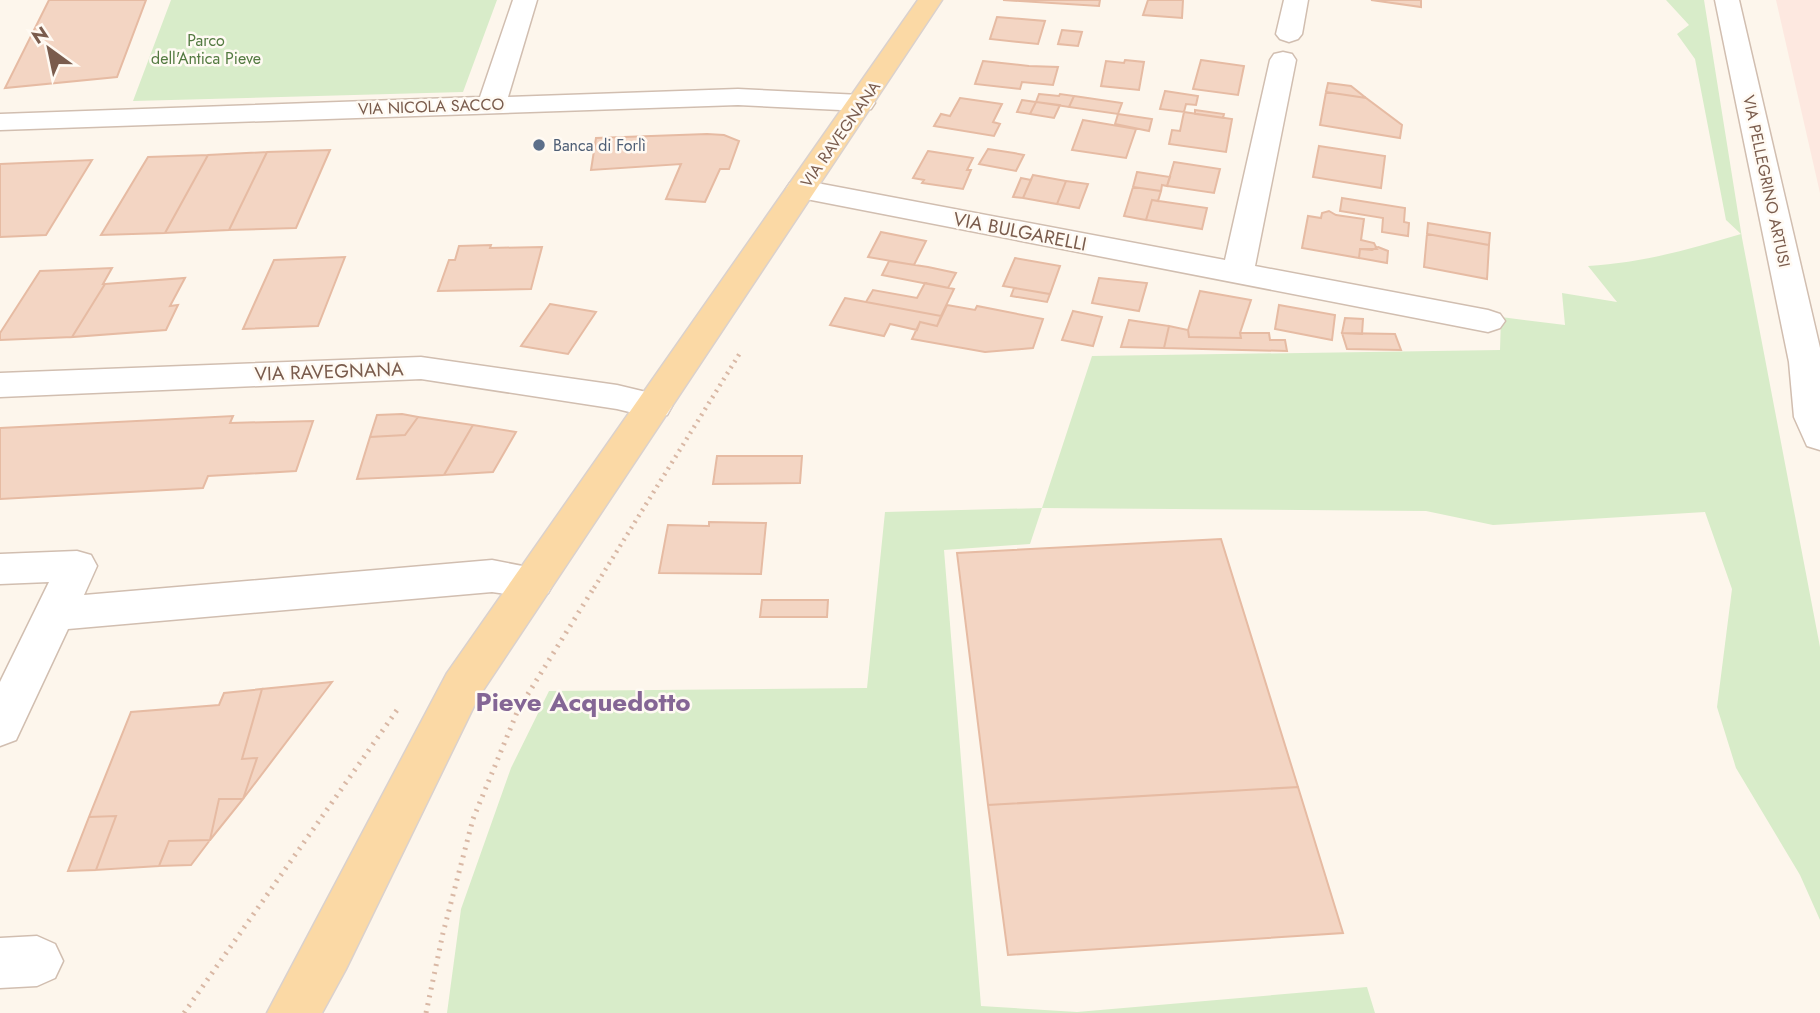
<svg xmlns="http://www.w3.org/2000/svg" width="1820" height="1013" font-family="Jost,sans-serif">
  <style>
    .commercial { fill: #fde8e0 }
    .green { fill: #d8ecc9 }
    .building { fill: #f3d5c3; stroke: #e6bba3; stroke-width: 2 }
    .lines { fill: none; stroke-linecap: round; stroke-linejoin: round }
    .minor-casing { stroke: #d1beb0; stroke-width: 3 }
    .major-casing { stroke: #dad1cd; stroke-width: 3 }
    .path-far1 { stroke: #d9b8a5; stroke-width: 4.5; stroke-dasharray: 2 5; stroke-linecap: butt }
    .path { stroke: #d9b8a5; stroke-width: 5; stroke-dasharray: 2 6; stroke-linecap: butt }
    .minor { fill: #fff; fill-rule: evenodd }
    .major { fill: #fbd9a5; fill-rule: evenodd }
    .service-dot { fill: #5c6f8a; stroke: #fffaf3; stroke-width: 2.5 }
    .labels { text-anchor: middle; stroke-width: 5; stroke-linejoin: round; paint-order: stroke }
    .far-park-label { font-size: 16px; fill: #537a41; stroke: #fffaf3 }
    .far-street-label { font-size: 16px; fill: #7a5c4d; stroke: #fffaf3 }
    .far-service-label { font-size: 16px; fill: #4e5e75; stroke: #fffaf3; text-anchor: start }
    .street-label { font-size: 19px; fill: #7a5c4d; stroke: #fffaf3 }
    .district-label { font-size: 26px; font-weight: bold; fill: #846695; stroke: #fffaf3 }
  </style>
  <rect width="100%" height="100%" fill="#fdf6ec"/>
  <path class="commercial" d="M1776 0H1820V193Z"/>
  <path class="green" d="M171 0H497L463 92 133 101Z
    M1666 0H1704L1742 238 1820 647V920L1800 875 1736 768 1717 707 1732 589 1705 512 1493 525 1426 511 1042 508 1030 544 944 550 981 1006 1077 1012 1367 987 1375 1013H447L461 909 511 768 549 691 867 688 885 512 1042 508 1092 356 1500 350 1501 317 1565 325 1562 293 1617 302 1588 266C1641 263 1691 249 1741 234L1726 220 1695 59 1677 34 1689 25Z"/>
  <path class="building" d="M49 0H146L117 77 5 88Z
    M1003 0H1100L1099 6Z
    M1148 0H1183L1182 18 1143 15Z
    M1371 0H1421V7Z
    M997 17 1045 21 1038 44 990 39Z
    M1062 30 1082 32 1078 46 1058 44Z
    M1125 60 1144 62 1139 90 1101 86 1106 61 1124 63Z
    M1201 60 1244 66 1238 95 1193 89Z
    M983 61 1029 66 1058 67 1053 85 1022 82 1020 89 975 84Z
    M1328 83 1351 86 1366 98 1326 92Z
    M1165 91 1198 96 1196 105 1186 104 1184 112 1160 109Z
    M1326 92 1366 98 1402 125 1400 138 1320 125Z
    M1039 94 1059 96 1060 94 1074 96 1069 107 1036 102Z
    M1074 96 1122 103 1118 114 1069 107Z
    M960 98 1002 104 993 122 1000 124 994 136 934 126 941 114 950 116Z
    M1022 100 1036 102 1030 114 1017 112Z
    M1036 102 1060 105 1054 118 1030 114Z
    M1195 110 1224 114 1223 118 1195 114Z
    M1184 112 1232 119 1226 152 1169 144 1172 130 1180 131Z
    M1118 114 1152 119 1149 131 1115 124Z
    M1083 120 1136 129 1126 158 1072 150Z
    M707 134 724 135 739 141 729 169H720L705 202 666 199 681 164 591 170 596 138Z
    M1319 146 1385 156 1381 188 1313 177Z
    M988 149 1014 153 1024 155 1016 171 979 164Z
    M330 150 296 228 229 230 267 152Z
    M928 151 973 158 967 170H971L963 189 922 183 924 180 913 178Z
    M267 152 229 230 165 233 208 155Z
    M208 155 165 233 101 235 148 157Z
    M92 160 46 235 0 237V164Z
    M1174 162 1220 169 1214 193 1167 186Z
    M1137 172 1170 177 1167 186 1162 185 1161 191 1133 187Z
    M1033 175 1066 181 1057 204 1023 198Z
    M1021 178 1031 180 1023 198 1013 197Z
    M1066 181 1088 184 1079 208 1057 204Z
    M1133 187 1161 191 1158 201 1152 200 1146 220 1124 216Z
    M1342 198 1405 208 1404 222 1409 223 1408 236 1382 232 1383 218 1340 211Z
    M1152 200 1207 208 1202 229 1146 220Z
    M1329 211 1336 215 1364 219 1361 240 1374 243 1377 249H1360L1359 258 1302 248 1308 216 1321 218 1322 213Z
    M1428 223 1490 233 1489 245 1427 234Z
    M881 232 926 241 914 265 868 257Z
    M1427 234 1489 245 1487 279 1424 267Z
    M491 245 490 248 542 247 531 289 438 291 449 260H455L459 246Z
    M1378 247 1388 251 1387 263 1359 258 1360 249 1372 250Z
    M345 257 318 326 243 329 274 260Z
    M1015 258 1060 266 1050 294 1003 286Z
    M889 261 928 267 956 273 948 288 882 275Z
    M112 268 103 284H105L72 337 0 340V333L40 271Z
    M185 278 170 306 178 305 166 330 72 337 105 284Z
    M1099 278 1147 283 1139 311 1092 303Z
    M925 283 954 289 941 316 866 302 873 290 917 298Z
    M1014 288 1050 294 1047 302 1011 296Z
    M1200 291 1251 300 1240 333 1241 338 1189 337 1188 330Z
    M845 298 866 302 941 316 937 326 920 322 917 330 890 324 884 336 830 325Z
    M550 304 596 312 568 354 521 346Z
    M947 305 975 310 977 306 1043 319 1033 348 985 352 912 339 920 322 937 326Z
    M1279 305 1335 315 1332 340 1275 329Z
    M1073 311 1102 317 1093 346 1062 340Z
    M1345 318 1363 319 1362 334 1342 333Z
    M1129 320 1169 326 1164 348 1121 347Z
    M1169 326 1188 330 1189 337 1241 338 1240 333H1269L1270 340H1285L1287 351 1164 348Z
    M1342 333 1395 334 1401 350 1347 349Z
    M402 414 418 417 405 435 370 437 377 415Z
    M233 416 230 423 313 421 296 471 208 476 203 488 0 499V428Z
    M418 417 473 425 444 475 357 479 370 437 405 435Z
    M473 425 516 432 493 472 444 475Z
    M717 456H802L800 483 713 484Z
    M709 522 766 523 761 574 659 573 668 525 709 526Z
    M1221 539 1298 787 988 805 957 553Z
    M762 600H828L827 617H760Z
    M332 682 243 799 257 758 242 759 262 689Z
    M262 689 242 759 257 758 243 799H219L210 840 169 841 159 866 96 870 116 816 89 817 131 712 219 705 224 693Z
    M1298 787 1343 933 1008 955 988 805Z
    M219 799H243L210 840Z
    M116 816 96 870 68 871 89 817Z
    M210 840 191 865 159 866 169 841Z"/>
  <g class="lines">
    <g class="minor-casing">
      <path id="minor" d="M513 0H537L508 97 738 89 861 95 871 97 875 103 871 109 861 111 738 105 0 130V114L480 97Z
        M1284 0H1308L1302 34 1298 39 1289 42 1280 39 1276 34Z
        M1715 0H1739L1820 348V450L1807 446 1794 417 1789 362Z
        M1283 52 1292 54 1296 60 1255 266 1488 310 1500 314 1505 321 1500 328 1488 332 801 198 790 195 786 189 790 183 801 180 1225 260 1270 60 1274 54Z
        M421 357 617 385 667 397 672 406 667 415 654 418 617 409 421 379 0 397V373Z
        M77 551 91 555 97 566 84 595 492 560 548 571 554 582 548 593 534 598 492 592 68 629 16 740 0 746V682L49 582 0 584V554Z
        M37 936 55 944 63 961 55 978 37 986 0 988V938Z"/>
    </g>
    <g class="major-casing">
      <path id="major" d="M918 0H942L478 698 346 969 322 1013H267L447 673Z"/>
    </g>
    <path class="path-far1" d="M594 588 740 353"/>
    <path class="path" d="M184 1013 397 710
      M426 1013 443 933 473 819 518 710 595 586"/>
    <use href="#minor" class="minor"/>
    <use href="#major" class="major"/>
  </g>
  <circle class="service-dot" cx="539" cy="145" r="7"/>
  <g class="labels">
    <g class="far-park-label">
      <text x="206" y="46">Parco<tspan x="206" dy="18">dell'Antica Pieve</tspan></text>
    </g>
    <g class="far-street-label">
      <text transform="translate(431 106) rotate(-2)" y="6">VIA NICOLA SACCO</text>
      <text transform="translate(840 134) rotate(-55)" y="6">VIA RAVEGNANA</text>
      <text transform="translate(1767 181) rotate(78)" y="6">VIA PELLEGRINO ARTUSI</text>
    </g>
    <g class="far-service-label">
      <text x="553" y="151">Banca di Forlì</text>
    </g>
    <g class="street-label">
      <text transform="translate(1020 231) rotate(11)" y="7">VIA BULGARELLI</text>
      <text transform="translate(329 371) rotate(-2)" y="7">VIA RAVEGNANA</text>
    </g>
    <g class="district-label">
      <text x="583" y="711">Pieve Acquedotto</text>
    </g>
  </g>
  <g transform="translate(49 49) rotate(327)" stroke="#fffaf3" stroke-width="5" paint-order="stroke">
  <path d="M0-5L12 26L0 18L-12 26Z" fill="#7a5c4d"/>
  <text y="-10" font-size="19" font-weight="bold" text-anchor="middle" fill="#7a5c4d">N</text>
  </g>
</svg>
